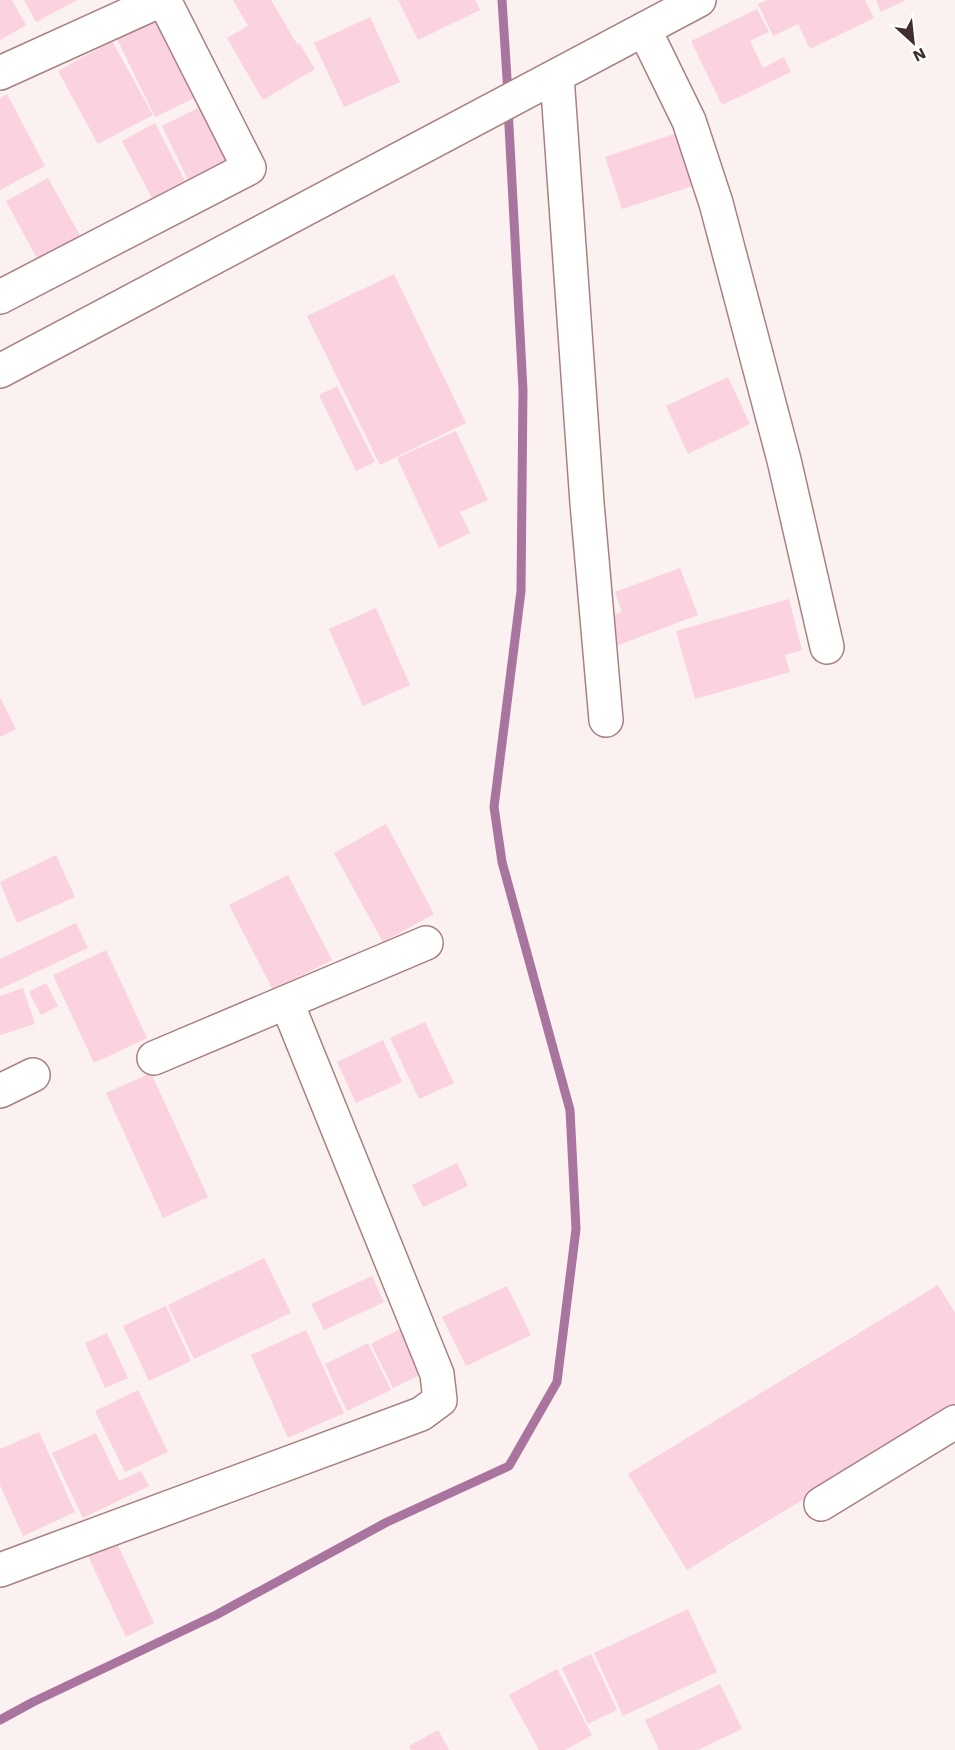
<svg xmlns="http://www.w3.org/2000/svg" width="955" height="1750" font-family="'Work Sans',sans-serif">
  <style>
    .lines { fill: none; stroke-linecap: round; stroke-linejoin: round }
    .stream { stroke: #a9749e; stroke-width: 9 }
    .building { fill: #fbd2df }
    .minor-casing { stroke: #a9817f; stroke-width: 36 }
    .minor { stroke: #fff; stroke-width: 33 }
  </style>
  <rect width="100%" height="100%" fill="#faf1f0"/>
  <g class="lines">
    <path class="stream" d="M502 0 508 94
      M0 1720 33 1702 216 1615 387 1522 509 1466 557 1382 576 1229 570 1110 502 862 494 807 521 591 523 390 508 107"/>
  </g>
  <path class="building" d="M0 0H12L26 25 0 40Z
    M24 0H77L36 22Z
    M233 0H271L297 44 299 43 315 69 263 100 227 38 248 26Z
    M398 0H475L480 10 418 40Z
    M768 0H865L874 18 810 49 798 24 773 36 758 4Z
    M876 0H906L881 12Z
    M757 9 769 32 750 41 763 68 784 57 791 72 722 105 691 41Z
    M168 14 207 92 155 117 117 39Z
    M370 17 400 82 344 107 314 43Z
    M112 41 153 115 98 144 58 71Z
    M7 94 45 166 0 190V98Z
    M208 103 235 158 188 180 162 126Z
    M155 123 185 181 152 198 122 141Z
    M677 133 693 186 622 209 605 157Z
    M48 178 84 243 41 266 6 201Z
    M394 274 466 423 380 465 307 316Z
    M728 377 750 424 688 454 666 406Z
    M337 386 375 462 356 471 319 395Z
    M456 431 488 500 460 512 470 533 439 548 397 458Z
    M680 568 698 615 616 646 606 618 622 612 615 592Z
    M789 599 802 650 785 655 790 672 695 699 676 631Z
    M376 608 410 685 363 706 329 629Z
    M0 697 16 729 0 737Z
    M386 824 434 914 383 942 334 853Z
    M56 855 75 897 17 923 0 882Z
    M288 875 332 960 273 990 229 905Z
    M76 923 88 948 0 989V959Z
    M106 950 147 1038 94 1063 53 975Z
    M46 983 58 1006 41 1015 29 992Z
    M23 988 35 1024 0 1035V996Z
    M425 1022 454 1083 419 1099 390 1038Z
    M383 1040 402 1082 356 1103 337 1062Z
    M151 1073 208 1197 163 1218 106 1093Z
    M457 1163 468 1186 423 1207 412 1185Z
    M264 1258 291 1313 194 1359 168 1305Z
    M372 1276 384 1302 324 1330 311 1304Z
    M938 1285 955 1313V1407L687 1570 628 1474Z
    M507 1286 531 1335 466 1366 442 1317Z
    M166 1306 191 1361 149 1381 123 1326Z
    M402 1328 424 1373 393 1388 371 1344Z
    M306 1330 344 1413 288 1438 251 1355Z
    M107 1333 128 1378 105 1388 85 1343Z
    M368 1343 391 1390 347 1411 325 1364Z
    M138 1390 168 1452 125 1472 95 1411Z
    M39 1432 75 1512 23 1536 0 1485V1449Z
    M96 1433 119 1481 141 1471 149 1486 83 1518 52 1453Z
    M116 1541 154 1623 126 1637 87 1554Z
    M688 1609 717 1672 623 1716 594 1653Z
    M591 1654 617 1710 588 1724 562 1668Z
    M557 1669 592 1735 565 1750H539L509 1695Z
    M720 1684 742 1729 698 1750H659L645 1720Z
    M438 1730 449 1750H411L409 1746Z"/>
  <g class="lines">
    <g class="minor-casing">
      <path id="minor" d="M644 29 689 121 716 203 784 460 827 647
        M0 73 161 0
        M557 76 587 503 606 720
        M0 297 249 168 164 0
        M0 371 699 0
        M154 1058 426 943
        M0 1091 33 1075
        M821 1504 955 1422
        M0 1570 421 1414 440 1400 437 1374 287 1003"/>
    </g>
    <use href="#minor" class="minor"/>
  </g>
  <g transform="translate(913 42) rotate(153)" stroke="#ffffff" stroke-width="4.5" paint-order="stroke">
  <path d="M0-4.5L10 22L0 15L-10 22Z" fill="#3f2e2d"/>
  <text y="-9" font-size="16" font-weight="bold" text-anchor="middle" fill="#3f2e2d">N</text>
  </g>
</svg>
